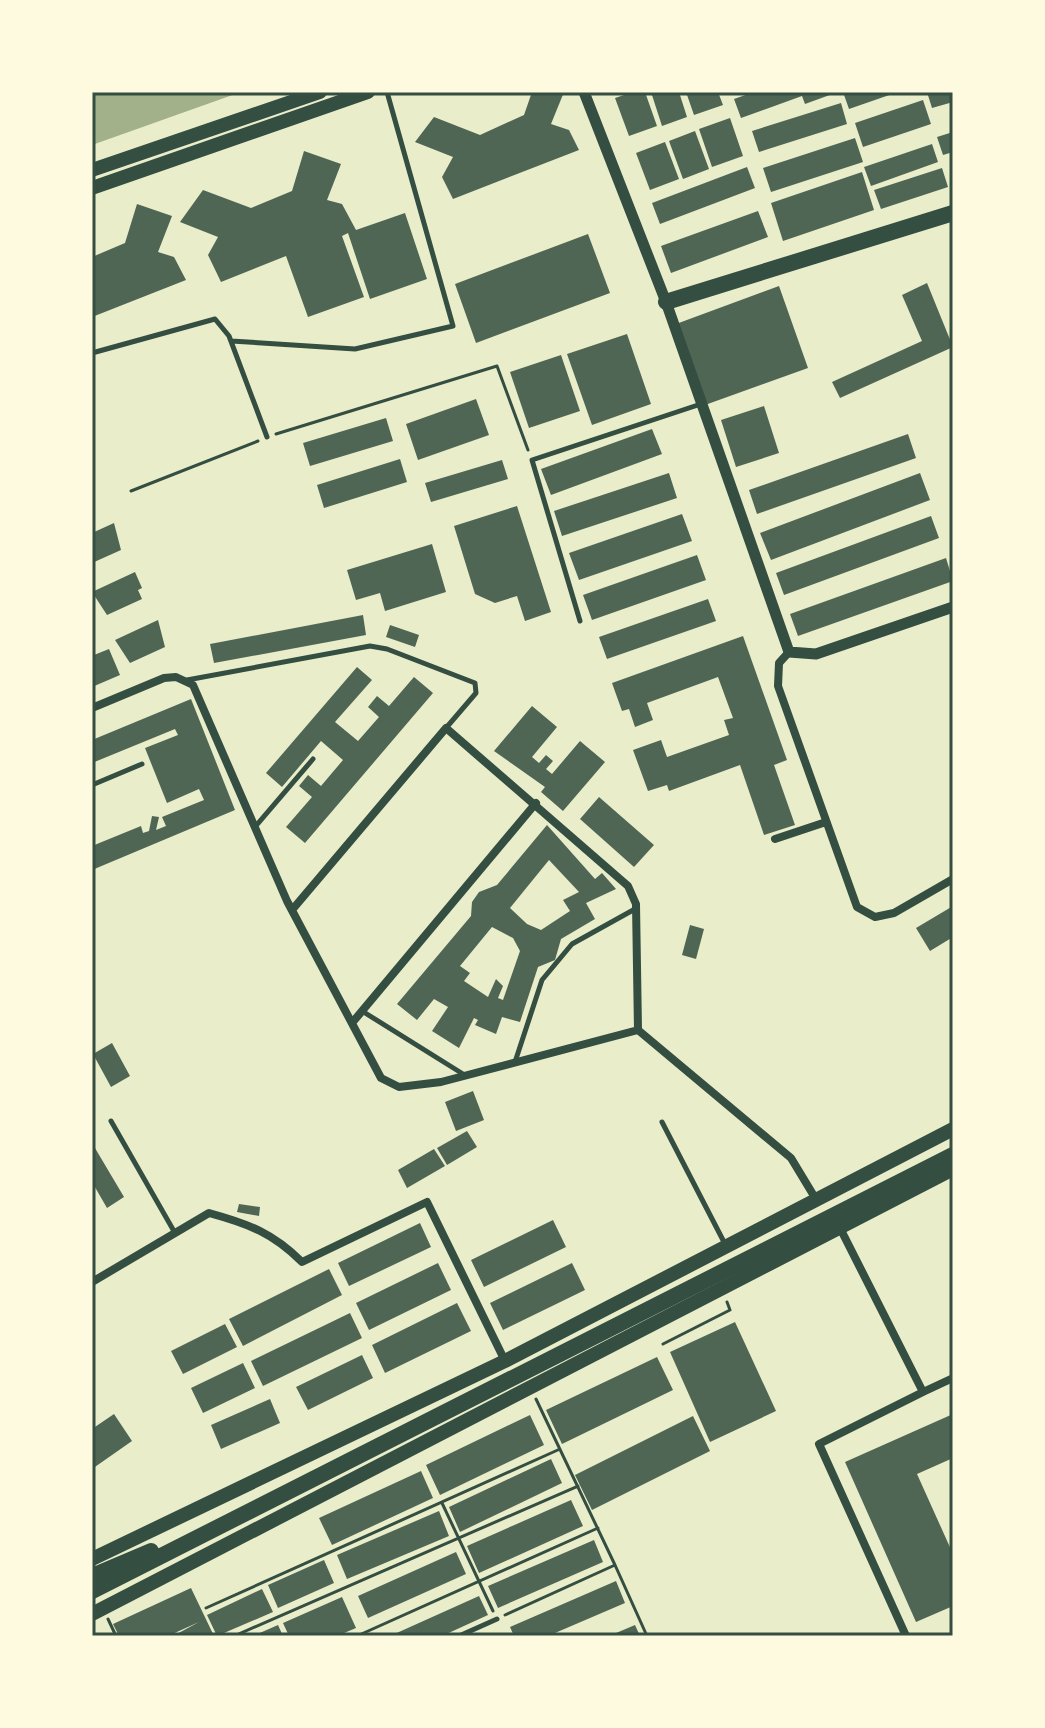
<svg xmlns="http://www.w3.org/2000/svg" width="1045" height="1728" font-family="'Work Sans',sans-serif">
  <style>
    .water { fill: #a3b18a }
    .building { fill: #4f6655; fill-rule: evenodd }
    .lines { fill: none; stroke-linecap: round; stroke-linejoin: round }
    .path { stroke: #344e41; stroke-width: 3 }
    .service { stroke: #344e41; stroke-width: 5 }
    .minor { stroke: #344e41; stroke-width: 8 }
    .tertiary { stroke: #344e41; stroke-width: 11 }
    .secondary { stroke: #344e41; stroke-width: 14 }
    .trunk { stroke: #344e41; stroke-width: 16 }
    .neatline { fill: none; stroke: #344e41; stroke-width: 3 }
  </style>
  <rect width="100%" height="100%" fill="#e9edc9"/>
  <path class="water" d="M92 92H241L92 145Z"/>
  <path class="building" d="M532 92H564L551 124 569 130 579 150 453 199 442 177 453 157 415 142 434 117 480 135 524 115Z
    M633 92H645L657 126 629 136 615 98Z
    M651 92H679L687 117 662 126Z
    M686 92H718L723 105 694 115Z
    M754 92H838L805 104 802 96 741 118 734 99Z
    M843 92H898L849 109Z
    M927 92H953V102L932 108Z
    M923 100 931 124 863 147 855 123Z
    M841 103 847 124 759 152 752 131Z
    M730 118 743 156 712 167 699 129Z
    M695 131 709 169 683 179 669 141Z
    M953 132V152L943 155 937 137Z
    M855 138 863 162 771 192 763 168Z
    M665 142 679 179 650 190 636 153Z
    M932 144 938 162 871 186 864 167Z
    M304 151 341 164 327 200 342 204 356 230 405 213 427 279 370 299 348 233 342 236 364 297 308 317 286 256 221 282 208 255 218 237 180 222 203 190 251 208 292 191Z
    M747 167 755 188 660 224 652 203Z
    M942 168 948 187 881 209 874 190Z
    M862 172 874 210 783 241 771 203Z
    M137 204 172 216 158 252 174 257 186 280 92 317V257L125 243Z
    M758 211 768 237 671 273 661 246Z
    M588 234 610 293 476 343 455 284Z
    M927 283 953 347 840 398 832 382 922 341 902 295Z
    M779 286 808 368 705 405 676 324Z
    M627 334 651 404 592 425 567 354Z
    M561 355 580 411 529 428 510 372Z
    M476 399 489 435 418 460 406 424Z
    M764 406 779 453 736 467 721 420Z
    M386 418 393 441 310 466 303 443Z
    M652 429 662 454 551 495 541 469Z
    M908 434 916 458 757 514 749 490Z
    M400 459 407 482 324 508 317 485Z
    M502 460 508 479 431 502 425 483Z
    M669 473 677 498 562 536 554 511Z
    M920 473 930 500 771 560 760 533Z
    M517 506 551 612 525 621 517 596 495 603 475 594 454 526Z
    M682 514 692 541 579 580 569 553Z
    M931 516 939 538 784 595 776 573Z
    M114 523 121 550 92 563V533Z
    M432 544 446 592 385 611 380 593 356 600 347 570Z
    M697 555 706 580 592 620 583 595Z
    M946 558 953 581 798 636 790 614Z
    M135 572 142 588 138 590 142 599 107 615 92 592Z
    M708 599 716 621 607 659 599 637Z
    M363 615 366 635 214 663 210 644Z
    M158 620 165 647 130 663 115 640Z
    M390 625 419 635 415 647 386 637Z
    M743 636 787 760 774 765 795 825 764 835 740 765 669 791 667 785 648 791 633 750 661 740 667 757 729 735 724 720 733 718 718 677 647 703 653 720 635 727 629 709 622 711 612 683Z
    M109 649 120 675 92 687V651L94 655Z
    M357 667 372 680 335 722 358 741 379 717 368 707 377 696 389 706 414 677 433 693 305 843 286 827 312 797 299 786 308 775 321 786 343 760 321 741 282 787 266 773Z
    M191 699 235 810 92 870V846L141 826 143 833 149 831 152 816 159 817 156 830 166 826 162 817 204 800 199 789 167 803 145 748 178 735 175 729 92 763V740Z
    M532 706 557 727 532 757 539 763 546 755 553 761 546 769 552 774 580 741 605 762 563 811 541 792 545 787 494 751Z
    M599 797 654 845 634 867 580 819Z
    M547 825 595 879 602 873 616 889 586 903 595 919 561 939 555 960 538 967 520 1022 502 1017 496 1034 475 1025 478 1020 474 1018 459 1048 432 1031 448 1007 434 999 417 1020 397 1004 471 916 472 902 479 892 497 885ZM549 860 579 892 563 900 570 911 541 930 527 924 510 908ZM492 927 513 938 520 951 503 1000 498 998 503 986 496 979 488 997 464 981 470 973 460 966Z
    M953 906V937L930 951 916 928Z
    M690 925 704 929 696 959 682 955Z
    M112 1043 130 1076 111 1087 93 1054Z
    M473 1091 484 1120 456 1131 445 1102Z
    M467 1131 477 1147 447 1165 437 1148Z
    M92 1143 124 1197 107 1208 92 1182Z
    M434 1149 445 1166 407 1188 398 1170Z
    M239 1204 260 1207 259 1216 237 1212Z
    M553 1220 566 1247 484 1287 471 1260Z
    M420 1223 431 1247 349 1286 338 1263Z
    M438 1263 451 1290 369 1330 356 1303Z
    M572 1263 585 1290 503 1330 490 1303Z
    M329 1269 342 1295 243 1346 229 1319Z
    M457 1303 471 1331 385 1373 372 1345Z
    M350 1313 362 1338 263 1386 251 1361Z
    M735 1322 776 1411 710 1442 670 1352Z
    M225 1324 237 1347 183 1374 171 1351Z
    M362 1355 373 1378 308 1410 296 1387Z
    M657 1357 673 1390 562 1444 546 1410Z
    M243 1363 255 1388 203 1413 191 1388Z
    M270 1399 280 1423 221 1449 211 1425Z
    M114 1414 132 1441 92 1469V1429Z
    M953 1414V1458L917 1474 953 1554V1606L916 1622 845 1462Z
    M530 1415 544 1445 440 1495 426 1465Z
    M693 1416 710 1451 592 1510 575 1475Z
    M551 1459 562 1483 460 1532 449 1507Z
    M421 1471 433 1498 332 1545 319 1518Z
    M571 1500 583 1526 479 1573 467 1546Z
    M439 1511 449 1536 347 1579 337 1555Z
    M594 1540 603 1562 498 1608 488 1586Z
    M456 1552 466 1574 368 1618 358 1596Z
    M324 1560 334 1583 278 1608 268 1585Z
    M616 1581 625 1603 548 1636H514L510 1627Z
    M191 1588 214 1636H173L199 1622 168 1636H119L113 1624Z
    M262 1589 273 1612 217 1636 207 1615Z
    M479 1596 488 1615 442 1636H390Z
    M342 1597 356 1628 337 1636H289L283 1623Z
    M278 1625 283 1636H253Z
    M635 1625 640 1636H609Z"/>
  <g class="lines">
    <path class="path" d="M276 434 497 366 528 450
      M131 491 258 441
      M663 1344 730 1310 727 1302
      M442 1503 493 1611
      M615 1565 647 1636
      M206 1608 560 1449
      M505 1615 615 1565 536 1399
      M108 1619 116 1636
      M234 1636 578 1486
      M357 1636 598 1528"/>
    <path class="service" d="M231 341 355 349 453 326 387 92
      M92 353 215 319 229 336 267 437
      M580 621 532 460 701 404
      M187 680 370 646 387 649 475 683 476 693 446 728
      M92 785 142 764
      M255 827 313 759
      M362 1011 463 1074
      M515 1062 542 980 572 944 635 909
      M111 1121 175 1233
      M662 1122 725 1244
      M459 1636 497 1619"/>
    <path class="minor" d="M789 652 779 663 778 686 857 907 875 917 894 913 953 879
      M92 708 164 678 176 677 193 685 287 901 381 1078 399 1087 441 1082 638 1030 791 1158 817 1201
      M775 839 826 822
      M292 910 446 728 628 886 636 904 638 1030
      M352 1023 536 803
      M840 1228 923 1392 819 1444 906 1636
      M92 1282 209 1213C249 1224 273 1233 302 1262L427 1202 505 1361
      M923 1392 953 1378"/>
    <path class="tertiary" d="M584 92 666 302 789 652 816 654 953 607"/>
    <path class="secondary" d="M92 170 320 92
      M92 188 368 92
      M92 1559 505 1361 953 1129
      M92 1614 953 1169"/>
    <path class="trunk" d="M666 302 953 213
      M92 1576 151 1551
      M92 1591 953 1155"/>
  </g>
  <rect width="1045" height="1728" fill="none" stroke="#fefae0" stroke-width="188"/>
  <rect x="94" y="94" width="857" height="1540" class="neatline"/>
</svg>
